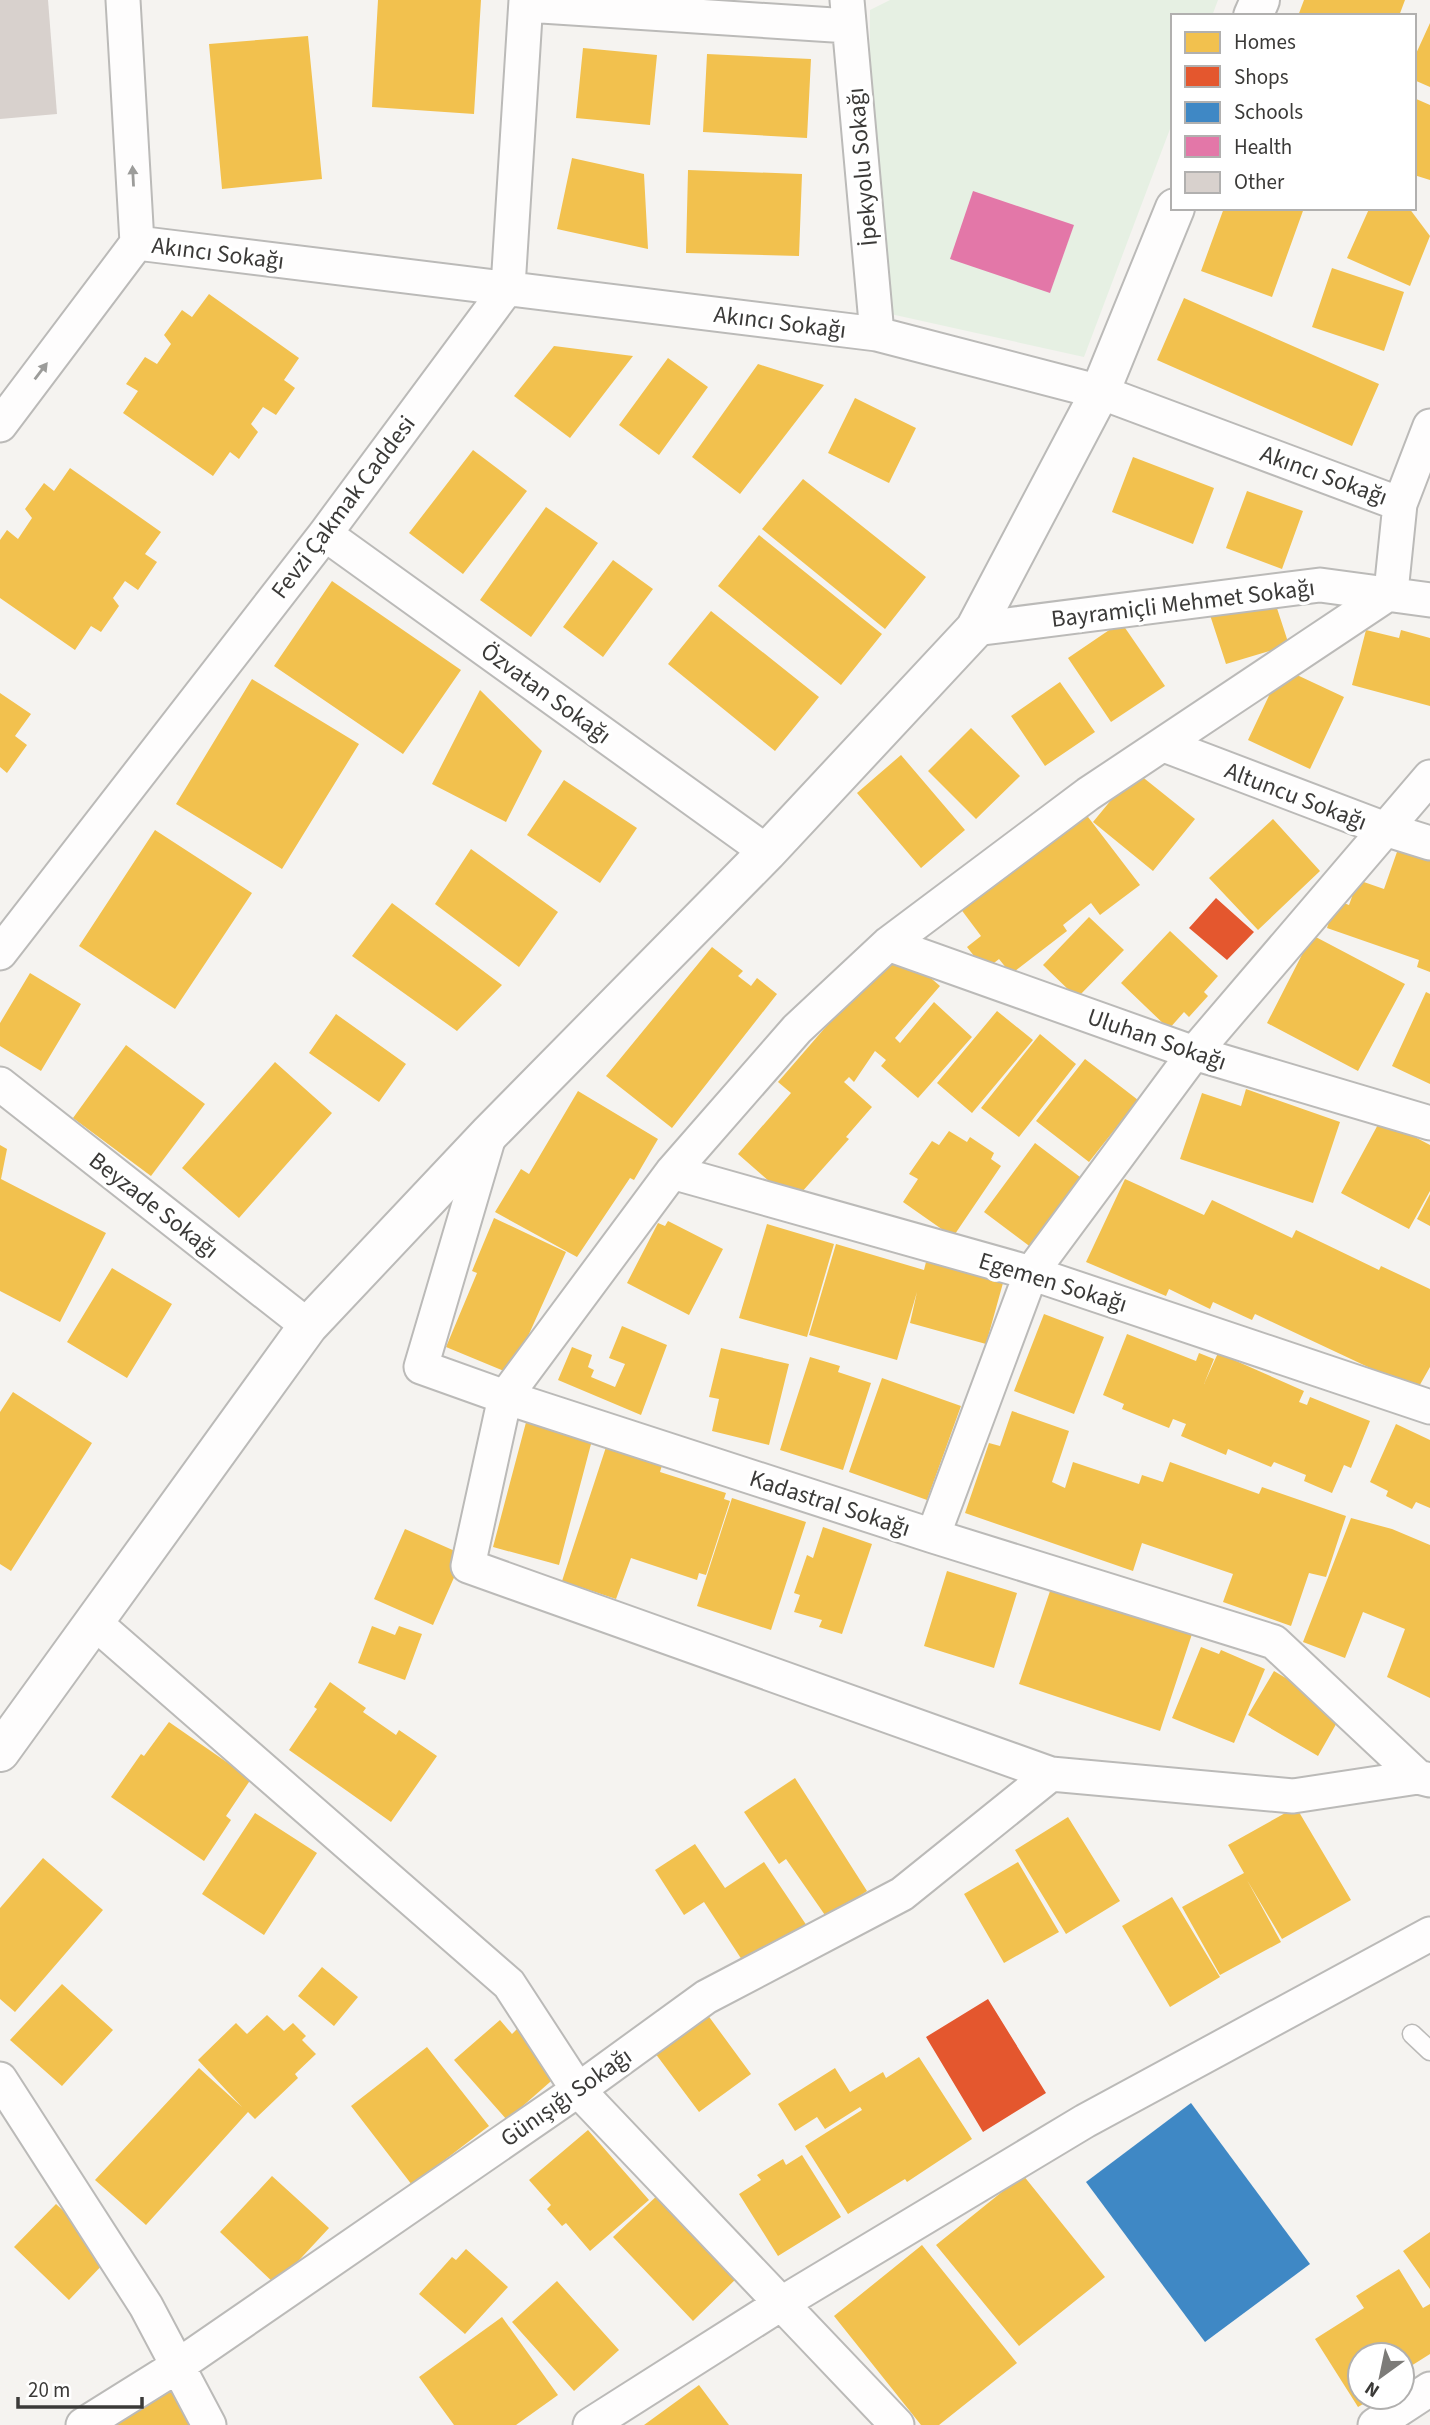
<svg xmlns="http://www.w3.org/2000/svg" width="1430" height="2425" font-family="'Source Sans 3',sans-serif">
  <style>
    .green { fill: #e6f0e3 }
    .homes { fill: #f2c14e }
    .shops { fill: #e4572e }
    .schools { fill: #3f88c5 }
    .health { fill: #e377a8 }
    .building { fill: #d8d1cd }
    .lines { fill: none; stroke-linecap: round; stroke-linejoin: round }
    .lane-casing { stroke: #bbbab8; stroke-width: 21 }
    .street-casing { stroke: #bbbab8; stroke-width: 37 }
    .secondary-casing { stroke: #bbbab8; stroke-width: 42 }
    .lane { stroke: #fefdfd; stroke-width: 18 }
    .street { stroke: #fefdfd; stroke-width: 33 }
    .secondary { stroke: #fefdfd; stroke-width: 38 }
    .oneway { fill: #9c9c9a }
    .labels { text-anchor: middle; stroke-width: 7; stroke-linejoin: round; paint-order: stroke }
    .street-label { font-size: 24px; fill: #3b3a38; stroke: #fff }
  </style>
  <rect width="100%" height="100%" fill="#f5f3f0"/>
  <path class="green" d="M890 0H1218L1212 16H1173V121L1084 357 868 309 870 10Z"/>
  <path class="homes" d="M378 0H481L474 114 372 107Z
    M1304 0H1405L1399 16H1298Z
    M1430 23V87L1414 80V58Z
    M308 36 322 179 222 189 209 44Z
    M583 48 657 55 650 125 576 118Z
    M707 54 811 59 807 138 703 132Z
    M1414 98 1430 105V180L1414 175Z
    M572 158 644 174 648 249 557 229Z
    M688 170 802 174 799 256 686 253Z
    M1224 208H1304L1272 297 1201 271Z
    M1409 208 1430 236 1410 286 1347 258 1369 209Z
    M1332 268 1404 292 1384 351 1312 327Z
    M209 294 299 358 284 380 295 388 276 415 263 407 251 424 258 432 239 459 230 452 213 476 123 413 138 391 126 384 145 357 157 364 171 344 164 335 182 310 192 317Z
    M1184 298 1379 384 1352 446 1157 360Z
    M554 346 633 356 570 438 514 396Z
    M668 358 708 387 659 455 619 425Z
    M758 364 824 385 740 494 692 457Z
    M855 398 916 428 889 483 828 453Z
    M473 450 527 491 463 574 409 533Z
    M1133 457 1214 488 1193 544 1112 512Z
    M70 468 161 532 145 554 157 562 138 590 125 581 113 598 119 606 101 632 91 626 75 650 0 598V540L7 530 18 539 32 518 25 509 44 483 54 491Z
    M803 479 926 577 885 629 762 529Z
    M1247 491 1303 511 1282 569 1226 548Z
    M546 507 598 543 531 637 480 600Z
    M759 535 882 634 841 685 718 586Z
    M613 560 653 589 603 657 563 627Z
    M332 581 461 670 403 754 274 666Z
    M1273 596 1289 645 1226 664 1210 615Z
    M711 611 819 697 775 751 668 664Z
    M1121 622 1165 686 1111 722 1068 658Z
    M1366 630 1399 638 1401 630 1430 638V706L1352 685Z
    M1282 668 1344 697 1310 769 1248 740Z
    M252 679 359 744 282 869 176 804Z
    M1060 682 1095 732 1045 766 1011 716Z
    M480 690 542 751 506 822 432 784Z
    M0 693 31 714 15 736 27 745 7 773 0 767Z
    M971 728 1020 776 976 819 928 771Z
    M901 755 965 830 921 868 857 793Z
    M1135 771 1195 819 1153 871 1093 822Z
    M564 780 637 828 600 883 527 835Z
    M1085 813 1140 885 1100 915 1091 903 1063 925 1067 931 1011 974 999 959 985 970 967 947 981 936 957 904Z
    M1273 819 1320 871 1258 930 1209 878Z
    M155 830 252 893 175 1009 79 946Z
    M471 849 558 912 519 967 435 904Z
    M1398 849 1430 860V972L1417 967 1419 960 1327 928 1336 900 1349 905 1358 880 1384 889Z
    M392 903 502 985 457 1031 352 956Z
    M1089 917 1124 950 1077 998 1043 965Z
    M1170 931 1218 976 1204 992 1208 996 1189 1017 1184 1012 1169 1029 1121 983Z
    M1312 935 1405 984 1358 1071 1267 1023Z
    M712 947 743 971 738 976 751 986 757 978 777 994 672 1128 606 1076Z
    M895 947 940 986 895 1038 900 1043 934 1002 972 1037 918 1098 881 1066 886 1060 875 1051 854 1082 849 1077 844 1082 872 1107 846 1137 849 1139 793 1202 738 1154 791 1093 778 1082Z
    M30 973 81 1004 41 1071 0 1046V1023Z
    M1426 992 1430 994V1084L1392 1066Z
    M997 1011 1033 1040 972 1113 937 1083Z
    M336 1014 406 1064 379 1102 309 1053Z
    M1040 1034 1076 1064 1019 1137 981 1108Z
    M126 1045 205 1104 151 1176 73 1118Z
    M1085 1059 1138 1100 1089 1162 1036 1121Z
    M275 1062 332 1113 239 1218 182 1168Z
    M1246 1089 1340 1122 1313 1203 1180 1159 1202 1093 1241 1106Z
    M578 1091 658 1139 634 1180 630 1178 577 1257 495 1212 521 1169 529 1174Z
    M1381 1119 1430 1145V1191L1409 1229 1341 1193Z
    M949 1131 967 1142 970 1137 994 1153 991 1159 1001 1166 953 1237 903 1202 918 1179 909 1174 932 1141 939 1145Z
    M1035 1143 1088 1183 1036 1251 984 1212Z
    M0 1145 7 1149 1 1179 106 1233 60 1322 0 1291Z
    M1125 1179 1204 1215 1212 1200 1292 1238 1296 1230 1379 1270 1381 1266 1430 1289V1367L1417 1390 1255 1314 1252 1320 1213 1302 1210 1309 1169 1289 1166 1296 1086 1262Z
    M1430 1194V1226L1417 1219Z
    M494 1218 566 1252 511 1374 446 1347 477 1273 472 1271Z
    M668 1221 723 1249 689 1315 627 1283 658 1223 665 1226Z
    M767 1224 834 1244 807 1337 739 1318Z
    M836 1244 924 1270 926 1262 1003 1283 986 1344 910 1323 917 1292 897 1360 809 1335Z
    M112 1268 172 1304 127 1378 67 1342Z
    M1044 1314 1104 1337 1074 1414 1014 1391Z
    M622 1326 667 1345 641 1415 558 1380 572 1347 592 1355 588 1367 594 1370 591 1377 615 1387 625 1364 609 1358Z
    M1127 1334 1196 1361 1199 1353 1214 1359 1204 1384 1218 1353 1304 1391 1299 1402 1307 1405 1310 1397 1370 1421 1351 1468 1344 1465 1332 1493 1304 1481 1306 1475 1274 1462 1271 1467 1228 1449 1226 1455 1181 1436 1186 1424 1173 1419 1169 1428 1122 1409 1124 1404 1103 1395Z
    M721 1348 789 1364 769 1445 712 1431 719 1399 709 1397Z
    M810 1357 840 1366 838 1372 871 1383 843 1470 780 1450Z
    M882 1378 961 1406 927 1500 849 1472Z
    M13 1392 92 1443 11 1571 0 1564V1412Z
    M529 1411 595 1429 559 1565 493 1547Z
    M1012 1411 1069 1431 1052 1482 1065 1488 1073 1462 1139 1484 1142 1475 1163 1482 1170 1462 1259 1494 1262 1487 1346 1516 1326 1577 1309 1573 1291 1626 1223 1602 1233 1574 1142 1543 1133 1571 965 1513 989 1443 1000 1446Z
    M1396 1424 1430 1440V1508L1416 1502 1412 1509 1386 1496 1388 1491 1370 1482Z
    M607 1444 663 1462 660 1472 726 1493 724 1499 730 1501 706 1575 699 1573 697 1580 631 1558 616 1599 562 1581Z
    M732 1498 806 1522 771 1630 697 1606Z
    M1351 1518 1392 1529 1430 1545V1698L1387 1677 1405 1629 1363 1612 1345 1658 1303 1642Z
    M823 1527 872 1544 842 1634 819 1627 822 1620 794 1612 800 1595 794 1593 807 1555 813 1558Z
    M405 1529 464 1555 433 1625 374 1599Z
    M947 1571 1017 1593 994 1668 924 1646Z
    M1053 1582 1194 1628 1160 1731 1019 1684Z
    M372 1626 395 1635 399 1626 422 1634 405 1680 358 1663Z
    M1201 1647 1219 1654 1221 1650 1265 1669 1234 1743 1172 1718Z
    M1274 1671 1343 1712 1318 1756 1248 1715Z
    M330 1682 366 1708 363 1712 396 1735 399 1730 437 1756 391 1822 289 1750 317 1709 314 1707Z
    M169 1722 251 1779 226 1816 231 1820 204 1861 111 1797 141 1754 144 1756Z
    M795 1778 867 1891 827 1918 786 1859 779 1864 744 1812Z
    M1296 1807 1351 1900 1282 1939 1247 1880 1281 1942 1220 1975 1182 1907 1244 1873 1228 1845Z
    M255 1813 317 1853 264 1935 202 1894Z
    M1068 1817 1120 1901 1066 1934 1015 1850Z
    M695 1844 725 1888 764 1862 807 1926 746 1966 704 1902 684 1915 655 1870Z
    M43 1858 103 1910 15 2012 0 1999V1908Z
    M1018 1862 1059 1932 1004 1963 964 1894Z
    M1172 1897 1220 1977 1170 2007 1122 1926Z
    M322 1967 358 1997 334 2026 298 1996Z
    M62 1984 113 2030 62 2086 10 2040Z
    M707 2014 751 2074 699 2112 655 2053Z
    M267 2015 284 2031 293 2023 306 2036 302 2040 316 2054 295 2074 298 2078 255 2119 248 2112 146 2225 95 2180 199 2068 242 2107 198 2060 236 2023 247 2034Z
    M500 2020 512 2034 517 2029 558 2075 507 2120 454 2060Z
    M427 2047 489 2126 412 2185 351 2106Z
    M919 2057 972 2139 907 2182 905 2179 848 2214 805 2146 862 2110 860 2107 825 2129 817 2117 795 2131 778 2104 835 2068 850 2092 883 2072 886 2078Z
    M588 2130 649 2200 590 2251 566 2223 562 2226 547 2209 551 2205 529 2180Z
    M802 2155 841 2217 778 2256 739 2194 761 2180 757 2175 783 2159 786 2165Z
    M1023 2175 1105 2277 1019 2346 936 2245Z
    M272 2176 329 2228 276 2285 220 2232Z
    M661 2192 740 2275 693 2321 613 2237Z
    M56 2204 94 2239 106 2261 69 2300 14 2247Z
    M1430 2232V2289L1403 2251Z
    M922 2245 1017 2363 939 2425H921L834 2316Z
    M466 2249 508 2287 465 2334 419 2294 452 2257 456 2260Z
    M1399 2269 1423 2308 1430 2304V2354L1403 2371 1407 2377 1402 2380V2355H1360V2397H1375L1358 2407 1315 2339 1364 2308 1356 2296Z
    M557 2281 619 2350 574 2391 512 2322Z
    M502 2317 558 2395 516 2425H454L419 2377Z
    M699 2385 729 2425H644Z
    M171 2389 195 2425H115L123 2420 119 2415 143 2400 146 2406Z"/>
  <path class="shops" d="M1216 898 1254 932 1227 960 1189 928Z
    M988 1999 1046 2093 983 2132 926 2037Z"/>
  <path class="schools" d="M1191 2103 1310 2264 1205 2342 1086 2182Z"/>
  <path class="health" d="M973 191 1074 225 1050 293 950 259Z"/>
  <path class="building" d="M0 0H48L57 114 0 119Z"/>
  <g class="lines">
    <g class="lane-casing">
      <path id="lane" d="M1412 2034 1430 2051"/>
    </g>
    <g class="street-casing">
      <path id="street" d="M847 0 877 334
        M526 5 849 26
        M137 243 877 334 1100 392 1400 504
        M0 425 137 243 123 0
        M325 534 767 852
        M1391 592 1088 794 888 944 797 1029 672 1172 505 1397 468 1566 1051 1774 1293 1796 1418 1777
        M1391 592 1400 504 1430 426
        M975 629 1320 585 1430 600
        M1164 745 1385 829 1430 843
        M888 944 1194 1053 1430 1123
        M0 953 325 534 508 287 526 0
        M0 1084 308 1326
        M490 1133 421 1367 505 1397 933 1536 1274 1642 1418 1777 1430 1780
        M672 1172 1031 1273 1430 1407
        M933 1536 1031 1273 1194 1053 1430 777
        M95 1623 509 1984 578 2090 897 2425
        M0 2079 146 2306 209 2425
        M83 2425 179 2365 578 2090 706 1997 902 1894 1051 1774
        M590 2425 782 2303 1085 2121 1430 1934
        M1375 2425 1430 2389"/>
    </g>
    <g class="secondary-casing">
      <path id="secondary" d="M1253 16 1260 0
        M0 1752 308 1326 490 1133 767 852 975 629 1100 392 1175 208"/>
    </g>
    <use href="#lane" class="lane"/>
    <use href="#street" class="street"/>
    <use href="#secondary" class="secondary"/>
  </g>
  <defs><path id="oneway-solid" d="M-6-.8H1V-3.2L6.5 0L1 3.2V.8H-6Z" transform="scale(1.75)"/></defs>
  <g class="oneway">
    <use href="#oneway-solid" transform="translate(133 176) rotate(-93)"/>
    <use href="#oneway-solid" transform="translate(41 371) rotate(-53)"/>
  </g>
  <g class="labels">
    <g class="street-label">
      <text transform="translate(862 167) rotate(-95)" y="8">İpekyolu Sokağı</text>
      <text transform="translate(218 253) rotate(7)" y="8">Akıncı Sokağı</text>
      <text transform="translate(780 322) rotate(7)" y="8">Akıncı Sokağı</text>
      <text transform="translate(1324 475) rotate(20)" y="8">Akıncı Sokağı</text>
      <text transform="translate(343 507) rotate(-53)" y="8">Fevzi Çakmak Caddesi</text>
      <text transform="translate(1183 603) rotate(-7)" y="8">Bayramiçli Mehmet Sokağı</text>
      <text transform="translate(546 693) rotate(36)" y="8">Özvatan Sokağı</text>
      <text transform="translate(1296 796) rotate(21)" y="8">Altuncu Sokağı</text>
      <text transform="translate(1157 1039) rotate(19)" y="8">Uluhan Sokağı</text>
      <text transform="translate(154 1205) rotate(38)" y="8">Beyzade Sokağı</text>
      <text transform="translate(1053 1282) rotate(17)" y="8">Egemen Sokağı</text>
      <text transform="translate(830 1503) rotate(18)" y="8">Kadastral Sokağı</text>
      <text transform="translate(566 2097) rotate(-35)" y="8">Günışığı Sokağı</text>
    </g>
  </g>
  <rect x="1171" y="14" width="245" height="196" fill="#ffffff" stroke="#b1b0af" stroke-width="2"/>
  <rect x="1185" y="32" width="35" height="21" fill="#f2c14e" stroke="#b1b0af" stroke-width="2"/>
  <text x="1234" y="49" font-size="21" fill="#3b3a38">Homes</text>
  <rect x="1185" y="66" width="35" height="21" fill="#e4572e" stroke="#b1b0af" stroke-width="2"/>
  <text x="1234" y="84" font-size="21" fill="#3b3a38">Shops</text>
  <rect x="1185" y="102" width="35" height="21" fill="#3f88c5" stroke="#b1b0af" stroke-width="2"/>
  <text x="1234" y="119" font-size="21" fill="#3b3a38">Schools</text>
  <rect x="1185" y="136" width="35" height="21" fill="#e377a8" stroke="#b1b0af" stroke-width="2"/>
  <text x="1234" y="154" font-size="21" fill="#3b3a38">Health</text>
  <rect x="1185" y="172" width="35" height="21" fill="#d8d1cd" stroke="#b1b0af" stroke-width="2"/>
  <text x="1234" y="189" font-size="21" fill="#3b3a38">Other</text>
  <g transform="translate(1381 2376) rotate(213)"><circle r="33" fill="#ffffff" stroke="#b1b0af" stroke-width="2"/>
  <path d="M0-5L12 26L0 18L-12 26Z" fill="#7c7b78"/>
  <text y="-10" font-size="19" font-weight="bold" text-anchor="middle" fill="#3b3a38">N</text>
  </g>
  <path d="M18 2397v10h124v-10" fill="none" stroke="#3b3a38" stroke-width="3.5"/>
  <text x="28" y="2397" font-size="21" fill="#3b3a38" stroke="#ffffff" stroke-width="5" paint-order="stroke">20 m</text>
</svg>
